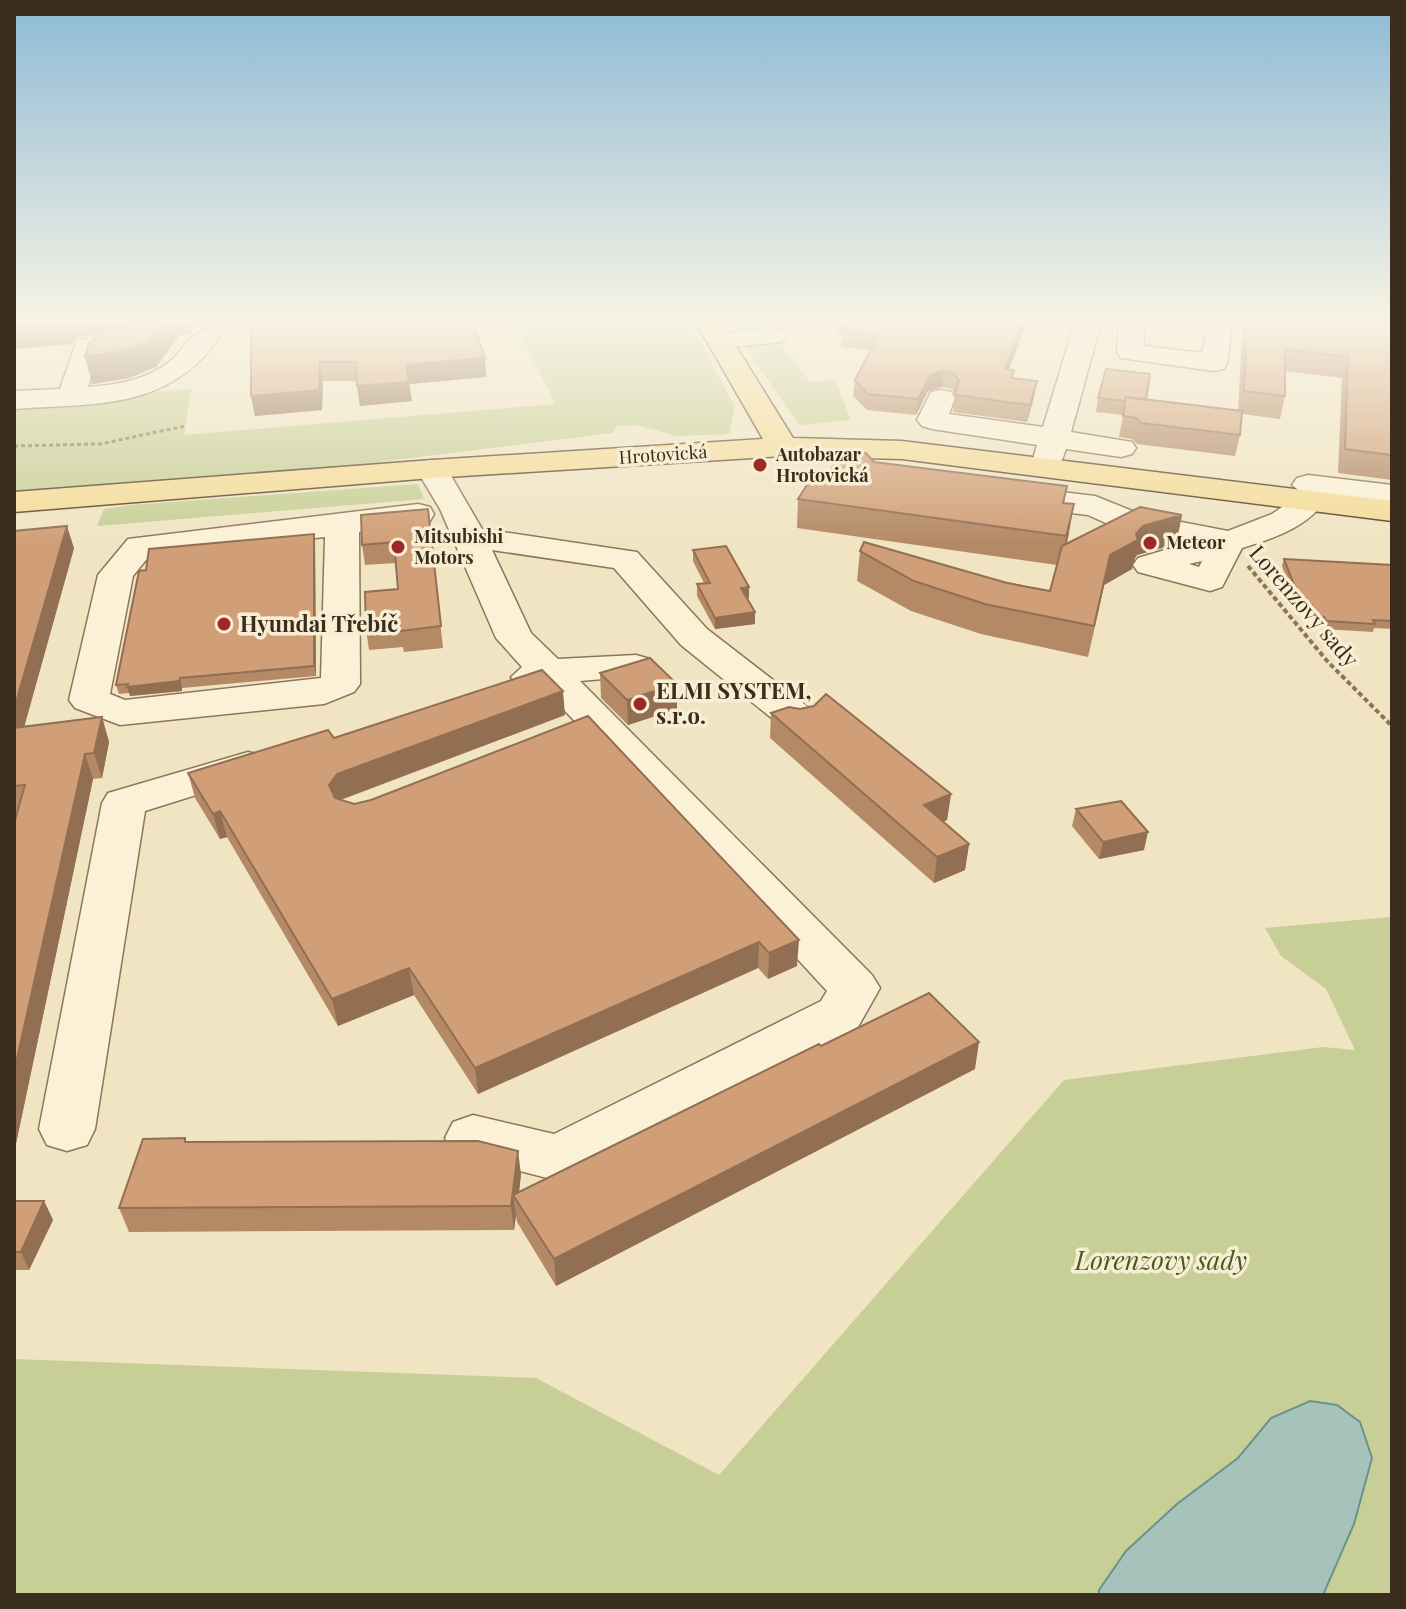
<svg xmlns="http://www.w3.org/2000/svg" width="1406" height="1609" font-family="'Playfair Display',serif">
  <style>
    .green { fill: #c7cf96 }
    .water { fill: #a5c3bb; stroke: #6b928a; stroke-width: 2 }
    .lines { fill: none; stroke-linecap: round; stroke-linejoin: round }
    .minor-casing { stroke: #8c7659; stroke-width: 3 }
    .major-casing { stroke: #59432d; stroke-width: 3 }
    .path-far1 { stroke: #8c7659; stroke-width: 3; stroke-dasharray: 4 3; stroke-linecap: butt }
    .path { stroke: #8c7659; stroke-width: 4; stroke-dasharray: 5 3; stroke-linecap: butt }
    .minor { fill: #fbf1d7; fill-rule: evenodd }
    .major { fill: #f5dc99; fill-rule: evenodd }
    .wall { fill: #b48966 }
    .shaded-wall { fill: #926f53 }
    .building { fill: #d19f77; stroke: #926f53; stroke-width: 2 }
    .poi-dot { fill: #9e2825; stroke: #f7eed3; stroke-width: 3 }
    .labels { text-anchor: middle; stroke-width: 7; stroke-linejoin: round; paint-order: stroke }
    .far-street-label { font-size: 18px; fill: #3b2d1e; stroke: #f7eed3 }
    .far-poi-label { font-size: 18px; font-weight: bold; fill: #3b2d1e; stroke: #f7eed3; text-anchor: start }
    .street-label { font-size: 22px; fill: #3b2d1e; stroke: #f7eed3 }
    .poi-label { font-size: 22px; font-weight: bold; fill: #3b2d1e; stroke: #f7eed3; text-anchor: start }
    .near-park-label { font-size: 26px; font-style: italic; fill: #495923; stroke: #f7eed3 }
  </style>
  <rect width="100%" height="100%" fill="#f0e4c3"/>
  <path class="green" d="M532 319H688L735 407 729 434 677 436 636 425 617 426 612 433 379 462 14 493V404L191 389 184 435 556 404 521 337Z
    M726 319H760L810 382 835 380 851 420 799 425Z
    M418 484 424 499 97 526 104 509 131 505Z
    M1392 917V1595H1323L1328 1581 1271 1418 1238 1458 1177 1504 1099 1590V1595H14V1359L536 1378 719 1475 1064 1080 1323 1047 1355 1050 1326 989 1281 956 1265 928Z"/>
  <path class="water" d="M1310 1401 1337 1405 1360 1422 1372 1458 1354 1524 1323 1595H1099V1590L1126 1551 1177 1504 1238 1458 1271 1418Z"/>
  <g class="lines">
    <g class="minor-casing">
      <path id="minor" d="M1076 319H1102L1071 432 1132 442 1136 448 1132 454 1121 457 1066 449 1057 473 1046 475 1035 473 1031 466 1037 445 932 429 922 426 917 420 931 392 941 390 951 392 955 398 949 414 1043 427Z
        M1119 319H1144V346L1202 353 1209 319H1233L1227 363 1224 369 1214 371 1121 358 1117 352Z
        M773 328 782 330 786 336 782 342 722 348 713 346 709 340 713 334Z
        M206 330 215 332 219 338C168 411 94 403 14 409V391L60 389 77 340 121 335 130 337 134 343 130 349 97 353 88 387C116 385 145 380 168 363 181 353 190 334 206 330Z
        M432 460 443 462 482 529 637 552 707 629 812 710 818 719 812 728 798 731 784 728 681 645 614 568 492 550 531 633 558 659 636 655 650 659 655 667 650 675 580 681 872 975 880 988 858 1027 579 1174 559 1181 453 1154 445 1138 453 1122 473 1115 554 1134 821 1001 827 991 661 811 541 686 531 689 517 685 511 677 522 667 496 638 440 509 416 469 421 462Z
        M1308 475 1392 485V505L1322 496 1325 501C1306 528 1272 539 1242 548L1222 587 1210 591 1138 572 1133 565 1138 558 1188 543 1119 529 1088 515 1004 505 993 502 988 495 993 488 1004 485 1095 496 1140 514 1228 531 1272 514 1302 493 1292 485 1297 478ZM1202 561 1199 567 1189 564Z
        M418 504 430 507 434 514 430 521 359 532 360 684 354 692 324 704 120 725 75 708 69 700 98 575 128 539ZM325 537 321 678 125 700 110 694 133 576 150 555Z
        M248 752 263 756 269 765 263 774 145 811 95 1129 87 1145 67 1151 47 1145 39 1129 102 803 108 793Z"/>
    </g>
    <g class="major-casing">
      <path id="major" d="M694 319H719L793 438 902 441 1392 501V521L902 459 783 456 432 478 14 512V492L432 460 763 439Z"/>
    </g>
    <path class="path-far1" d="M14 446 100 444 185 426"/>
    <path class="path" d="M1248 566 1328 662 1392 726"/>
    <use href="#minor" class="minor"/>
    <use href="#major" class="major"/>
  </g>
  <path class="wall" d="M14 319H192L191 334 180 335 156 367 129 378 92 384 100 334 77 337 72 344 14 349Z
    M251 319 486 377 409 384 412 401 360 406 357 381H323L322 410 255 416 251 396Z
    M839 319H1028L1009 370 1013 378 1037 381 1034 397 1027 422 953 412 955 394 952 389 942 387 928 391 916 415 867 410 853 396 855 380 870 350 841 347 842 334H838Z
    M1243 319H1392V480L1338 473 1342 378 1285 371V396L1280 419 1242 414 1240 435 1235 456 1137 444 1132 439 1119 437 1123 415 1096 412 1098 398 1146 400 1238 411Z
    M874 462 1067 486 1064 503 1069 533 1067 544 1182 515 1176 544 1137 555 1135 558 1132 569 1104 585 1088 657 981 634 911 611 857 581 860 551 1050 591 1057 565 797 528 798 499 826 479Z
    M428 509 443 648 404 652 403 647 369 650 366 629 398 589 395 563 365 565 362 545Z
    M14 531 74 548 24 726 102 717 109 742 102 778 93 779 14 1153V824L17 812H14Z
    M315 542 316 676 182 688V691L130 696 129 693 119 694 116 685Z
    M693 550 749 587V598H747L755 624 715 629 697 596V584L704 583 693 561Z
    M1284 559 1392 565V629L1374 628 1373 632 1324 629 1322 625 1314 624 1310 613H1300L1282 566Z
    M600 673 677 709 628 725 601 698Z
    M771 713 951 794 947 820 943 822 969 844 965 870 934 883 770 738Z
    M565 715 341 800 354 804 371 800 588 716 797 966 768 979 758 968 478 1094 414 995 338 1026 227 837 220 839 195 798 188 773Z
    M1076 809 1144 850 1099 859 1072 826Z
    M821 1046 975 1069 556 1286 517 1222 516 1215 514 1230 129 1232 119 1208 186 1142 521 1174 519 1192Z
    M14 1201H44L53 1220 29 1270H14Z"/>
  <path class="shaded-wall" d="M63 319H118L122 332 77 337 72 344 14 349V322Z
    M167 319H192L191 334 180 335 156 367 129 378 92 384 85 357Z
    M1024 319H1028L1003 385 1005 369Z
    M485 358 486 377 409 384 412 401 360 406 357 386 406 365Z
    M320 362 323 381 322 410 255 416 251 396Z
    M943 371 942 387 928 391 916 415 918 399 930 375Z
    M1037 381 1034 397 1027 422 1030 405Z
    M1074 504 1069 533 1061 566 1066 536Z
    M1182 515 1176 544 1137 555 1135 558 1132 569 1104 585 1088 657 1110 555 1143 526Z
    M67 526 74 548 17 753 14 744V709Z
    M314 534 315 542 316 676 314 666Z
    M749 587V598L741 599V588Z
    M755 612V624L715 629V618Z
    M180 678 182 688V691L130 696 127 687Z
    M677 684V709L628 725 627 700Z
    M563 691 565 715 342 799 334 810 329 785 337 774Z
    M102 717 109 742 102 778 94 753Z
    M85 754 93 779 14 1153V1072Z
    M951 794 947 820 921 831 924 805Z
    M220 811 227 837 220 839 213 814Z
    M1148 832 1144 850 1099 859 1103 842Z
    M969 844 965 870 934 883 937 857Z
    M799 940 797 966 768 979 769 953Z
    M759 942 758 968 478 1094 475 1068Z
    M409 968 414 995 338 1026 332 999Z
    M979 1042 975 1069 556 1286 554 1259Z
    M518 1151 521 1174 518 1201 513 1195 516 1215 514 1230 511 1206Z
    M44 1201 53 1220 29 1270 21 1252Z"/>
  <path class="building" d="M14 319H63L14 322Z
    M130 319H167L149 341 122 351 85 357 89 343 109 328 124 326Z
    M251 319H472L485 358 406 365 409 382 357 386 356 362H320L319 390 251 396Z
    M839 319H1024L1005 369 1014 370 1011 378 1037 381 1030 405 955 395 959 380 953 373 943 371 930 375 918 399 868 394 855 380 878 336 842 332 849 320Z
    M1247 319H1392V455L1345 449 1348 357 1285 349V396L1244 391Z
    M1106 369 1150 374 1146 400 1126 397 1125 401 1098 398Z
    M1126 397 1242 411 1240 435 1141 423 1136 418 1123 416Z
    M842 450 866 453 874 462 1067 486 1063 503 1074 504 1066 536 798 499 812 477 826 479Z
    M1140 507 1182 515 1143 526 1136 534 1138 540 1110 555 1094 626 985 604 914 581 860 551 864 542 1007 583 1050 591 1062 546Z
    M428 509 441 626 400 631V625L366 629 365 592 398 589 394 542 362 545 361 515Z
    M67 526 14 709V531Z
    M314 534V666L180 678 179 681 127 687 128 684 116 685 139 571 146 570 149 549Z
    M726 546 749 587 741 588 755 612 715 618 697 584 710 583 693 550Z
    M1284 559 1392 565V621L1373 620 1375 624 1326 621 1324 617 1316 616 1312 605H1302Z
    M650 658 677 684 627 700 600 673Z
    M542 670 563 691 337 774 329 785 335 798 354 804 371 800 588 716 799 940 769 953 759 942 475 1068 409 968 332 999 220 811 213 814 188 773 328 730 334 738Z
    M826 694 951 794 924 805 969 844 937 857 771 713 789 707 800 709 814 706Z
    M102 717 94 753 85 754 14 1072V824L25 785 14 786V728Z
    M1121 801 1148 832 1103 842 1076 809Z
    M929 993 979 1042 554 1259 513 1195 819 1044 821 1046Z
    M185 1138V1142L478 1141 518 1151 511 1206 119 1208 143 1139Z
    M14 1201H44L21 1252H14Z"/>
  <linearGradient id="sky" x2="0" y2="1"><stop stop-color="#8dbad6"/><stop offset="0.59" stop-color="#f8f3e4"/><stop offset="1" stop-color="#f8f3e4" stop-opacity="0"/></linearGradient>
  <rect width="1406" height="544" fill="url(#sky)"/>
  <g class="poi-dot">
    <circle cx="760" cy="465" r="8"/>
    <circle cx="1150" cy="543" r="8"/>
    <circle cx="398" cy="547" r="8"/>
    <circle cx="224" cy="624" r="8"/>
    <circle cx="640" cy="704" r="8"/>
  </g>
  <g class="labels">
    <g class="far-street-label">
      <text transform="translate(663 455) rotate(-4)" y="6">Hrotovická</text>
    </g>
    <g class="far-poi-label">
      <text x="776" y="461">Autobazar<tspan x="776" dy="21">Hrotovická</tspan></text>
      <text x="414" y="543">Mitsubishi<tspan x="414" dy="21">Motors</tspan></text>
      <text x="1166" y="549">Meteor</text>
    </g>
    <g class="street-label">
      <text transform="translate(1304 606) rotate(49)" y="8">Lorenzovy sady</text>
    </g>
    <g class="poi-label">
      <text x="240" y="632">Hyundai Třebíč</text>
      <text x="656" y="699">ELMI SYSTEM,<tspan x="656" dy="25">s.r.o.</tspan></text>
    </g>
    <g class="near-park-label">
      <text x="1161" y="1270">Lorenzovy sady</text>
    </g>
  </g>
  <rect width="1406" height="1609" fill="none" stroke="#3b2d1e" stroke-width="32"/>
</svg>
